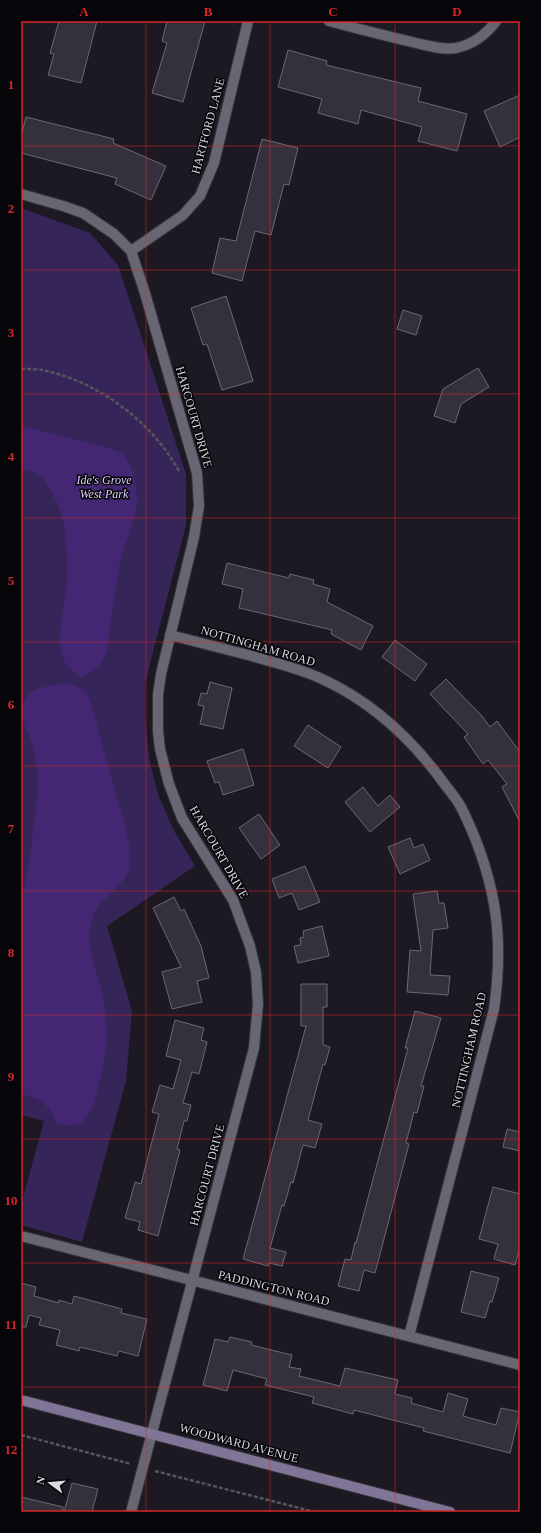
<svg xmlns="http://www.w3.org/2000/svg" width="541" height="1533" font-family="Georgia,serif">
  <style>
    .green { fill: #362559 }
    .water { fill: #432772 }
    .building { fill: #34313d; stroke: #6b6875 }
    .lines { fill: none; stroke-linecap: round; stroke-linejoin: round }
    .minor-casing { stroke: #35343b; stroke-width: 12 }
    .secondary-casing { stroke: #35343b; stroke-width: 12 }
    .path { stroke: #56545d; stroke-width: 2.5; stroke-dasharray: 4 2; stroke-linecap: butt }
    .minor { stroke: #696673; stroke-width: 10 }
    .secondary { stroke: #7e7597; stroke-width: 10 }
    .grid { fill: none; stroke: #d62828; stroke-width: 1; stroke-opacity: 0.55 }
    .labels { text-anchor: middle; stroke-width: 3; stroke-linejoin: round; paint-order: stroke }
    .street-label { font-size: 12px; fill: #dad9e0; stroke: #060509 }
    .park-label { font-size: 12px; font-style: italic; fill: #dbd0fc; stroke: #060509 }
    .neatline { fill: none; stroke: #d62828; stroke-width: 1.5 }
    .grid-label { font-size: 13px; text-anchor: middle; font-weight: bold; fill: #d62828 }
  </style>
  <rect width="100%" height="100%" fill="#1c1923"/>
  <path class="green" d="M21 208 90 233 118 265 186 474V525L145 683V721L150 764 159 797 174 831 195 866 107 926 132 1011 126 1081 82 1242 21 1225V1205L44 1121 21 1115Z"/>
  <path class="water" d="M21 426 110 448C114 450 118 451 121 453 135 464 140 497 135 514 131 530 124 546 120 563 114 592 111 622 107 651 101 664 95 672 81 677 75 673 67 668 64 660 55 640 64 609 66 588 67 580 67 572 67 564 66 536 66 518 52 493 43 477 40 472 21 469Z
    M63 683C75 683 84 688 90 699 99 732 108 765 117 798 123 818 130 839 130 860 131 881 109 892 98 906 93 913 92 921 90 929 87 948 96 970 101 988 110 1032 108 1056 95 1098 88 1121 82 1130 57 1123L48 1107 39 1100 21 1093V895C28 877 30 858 32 838 35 816 39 792 37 769 36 762 35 755 34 748 30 733 17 718 24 702 30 687 49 686 63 683Z"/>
  <path class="building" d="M59 21H97L81 83 48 75 54 54 50 53Z
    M167 21H205L183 102 152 93 167 43 162 41Z
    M288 50 327 61 326 65 421 88 418 101 467 114 457 151 418 141 422 127 361 110 358 124 318 113 322 99 278 87Z
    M520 95V137L500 147 484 111Z
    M26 117 114 139 113 143 166 166 151 200 115 184 117 178 21 153V136Z
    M262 139 298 148 289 185 284 184 271 235 255 231 242 281 212 273 220 238 236 241Z
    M226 296 253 381 222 390 207 344 203 345 191 308Z
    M403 310 422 316 416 335 397 329Z
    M478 368 489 387 461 404 455 423 434 416 443 389Z
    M227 563 289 578 290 574 314 580 313 584 330 589 327 602 373 626 361 650 331 634 332 630 239 608 243 589 222 584Z
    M395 640 427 664 415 681 382 657Z
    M446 679 482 716 490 727 497 721 520 752V822L502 787 507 784 488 760 483 764 464 737 468 734 430 694Z
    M210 682 232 688 223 729 200 724 204 706 198 705 201 693 207 694Z
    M308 725 341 747 328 768 294 746Z
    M243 749 254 785 223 795 219 782 215 783 207 761Z
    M363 787 378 806 390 795 400 807 370 832 345 802Z
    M259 814 280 845 261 859 239 828Z
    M410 838 414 848 423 844 430 860 400 874 388 847Z
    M305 866 320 902 299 910 292 893 279 898 272 879Z
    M437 891 439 903H444L448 928 433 930 430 975 450 976 448 995 407 992 410 950 421 951 413 894Z
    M174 897 181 911 184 909 201 946 209 978 197 981 202 1002 172 1009 162 972 181 967 153 908Z
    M322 926 329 956 298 963 294 946 301 945 300 938 304 937 303 931Z
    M301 984H327V1007H323V1045L330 1047 325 1065 323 1064 308 1120 322 1124 315 1148 303 1145 293 1183 291 1182 284 1206 282 1205 270 1248 286 1252 282 1266 269 1263 268 1266 243 1259 306 1026H301Z
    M415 1011 441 1018 421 1086H424L417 1113 414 1112 406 1143 409 1144 375 1273 364 1270 359 1291 338 1286 345 1259 351 1260 355 1242 356 1243 408 1048H405Z
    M175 1020 204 1028 201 1040 207 1042 199 1074 192 1072 183 1103 191 1105 187 1121H184L177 1149 180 1150 158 1236 138 1230 140 1222 125 1218 135 1182 141 1184 159 1114 152 1112 160 1085 173 1089 181 1060 166 1056Z
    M507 1129 520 1132V1151L503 1147Z
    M493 1187 520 1194V1247L515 1265 494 1259 498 1244 479 1239Z
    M471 1271 499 1278 492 1302 490 1301 485 1318 461 1312Z
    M21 1283 36 1287 34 1296 59 1303V1300L72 1304 74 1296 122 1309 121 1313 147 1319 138 1356 119 1351 117 1356 80 1347 79 1351 56 1345 60 1330 39 1325 41 1318 29 1315 26 1327H21Z
    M230 1337 252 1342 251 1345 292 1355 289 1367 301 1369 299 1376 340 1386 345 1368 398 1380 395 1394 412 1398 411 1403 443 1412 448 1393 468 1399 463 1416 496 1425 501 1408 520 1412 510 1453 423 1431 424 1428 354 1410 353 1414 312 1403 314 1397 265 1385 267 1379 233 1370 227 1391 203 1385 215 1339 228 1342Z
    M72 1483 98 1489 92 1512H64Z
    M21 1497 63 1507V1512H21Z"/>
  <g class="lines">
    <g class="minor-casing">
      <path id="minor" d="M329 21C358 29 387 36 416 43 429 46 443 50 456 48 472 45 487 34 496 21
        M21 194 63 206 83 213 114 234 131 251 144 290 197 473 199 506 194 537 161 674 158 695V731L160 749 169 784 182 818 233 900 250 946 256 972 258 1004 254 1048 131 1512
        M131 251 183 215 200 196 214 163 248 21
        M170 635C197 642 224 649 252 656 275 663 298 668 320 678 371 701 411 738 443 782 449 790 456 798 461 807 476 837 488 870 494 904 500 938 499 974 494 1009L409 1336
        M21 1236 520 1365"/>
    </g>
    <g class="secondary-casing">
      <path id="secondary" d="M21 1400 450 1512"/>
    </g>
    <path class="path" d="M21 369C28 369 36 369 42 370 98 381 152 422 179 471
      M21 1435 131 1464
      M155 1471 315 1512"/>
    <use href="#minor" class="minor"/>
    <use href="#secondary" class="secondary"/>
  </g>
  <path class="grid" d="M146 21V1512M270 21V1512M395 21V1512M21 146H520M21 270H520M21 394H520M21 518H520M21 642H520M21 766H520M21 891H520M21 1015H520M21 1139H520M21 1263H520M21 1387H520"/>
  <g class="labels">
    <g class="street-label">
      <text transform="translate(208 126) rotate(-75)" y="4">HARTFORD LANE</text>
      <text transform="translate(194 417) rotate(74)" y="4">HARCOURT DRIVE</text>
      <text transform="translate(258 646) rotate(16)" y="4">NOTTINGHAM ROAD</text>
      <text transform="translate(219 852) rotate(60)" y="4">HARCOURT DRIVE</text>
      <text transform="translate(469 1050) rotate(-77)" y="4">NOTTINGHAM ROAD</text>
      <text transform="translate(207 1175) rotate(-75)" y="4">HARCOURT DRIVE</text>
      <text transform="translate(274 1288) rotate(14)" y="4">PADDINGTON ROAD</text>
      <text transform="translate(239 1443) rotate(15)" y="4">WOODWARD AVENUE</text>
    </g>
    <g class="park-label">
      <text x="104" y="484">Ide's Grove<tspan x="104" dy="14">West Park</tspan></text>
    </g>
  </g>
  <rect width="541" height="1533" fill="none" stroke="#060509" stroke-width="44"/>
  <g transform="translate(50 1483) rotate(286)" stroke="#060509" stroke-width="3" paint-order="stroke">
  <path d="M0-3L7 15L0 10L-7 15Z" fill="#dad9e0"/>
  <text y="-6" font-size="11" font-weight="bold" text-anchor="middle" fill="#dad9e0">N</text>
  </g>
  <rect x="22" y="22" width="497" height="1489" class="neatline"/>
  <g class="grid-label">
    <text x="84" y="16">A</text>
    <text x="208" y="16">B</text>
    <text x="333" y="16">C</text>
    <text x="457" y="16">D</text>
    <text x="11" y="89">1</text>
    <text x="11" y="213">2</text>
    <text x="11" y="337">3</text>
    <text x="11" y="461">4</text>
    <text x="11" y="585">5</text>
    <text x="11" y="709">6</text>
    <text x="11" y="833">7</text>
    <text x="11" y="957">8</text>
    <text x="11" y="1081">9</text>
    <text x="11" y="1205">10</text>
    <text x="11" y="1329">11</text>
    <text x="11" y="1454">12</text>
  </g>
</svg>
